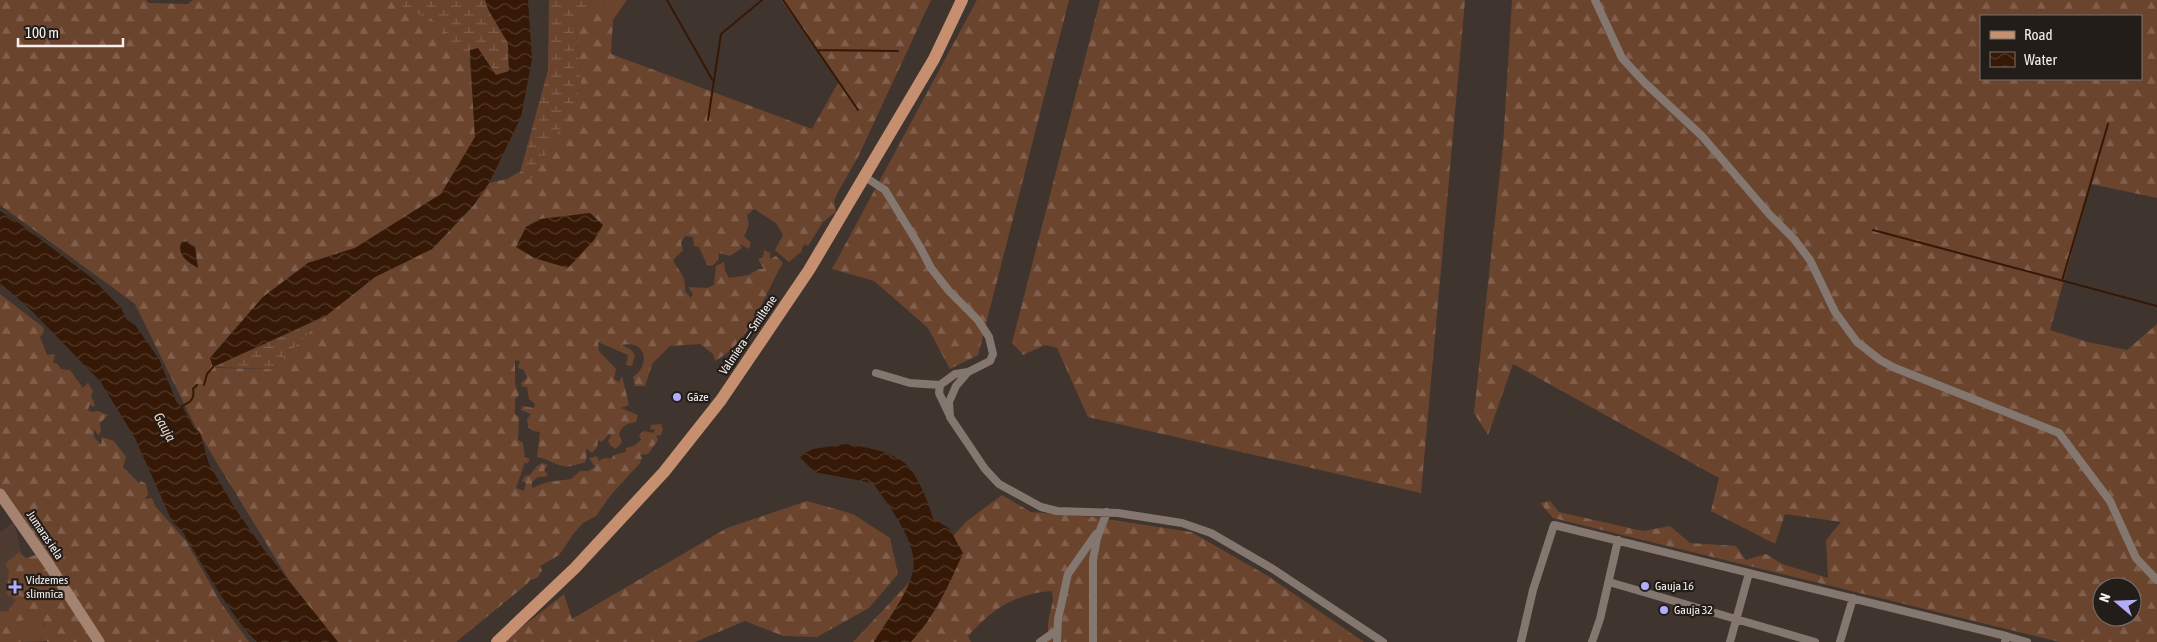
<svg xmlns="http://www.w3.org/2000/svg" width="2157" height="642" font-family="'Asap Condensed',sans-serif">
  <style>
    .built { fill: #4e3c32 }
    .grass { fill: #6b442e }
    .forest { fill: url(#forest-firs); fill-rule: evenodd }
    .wetland { fill: url(#wetland-marsh) }
    .water { fill: url(#water-waves) }
    .lines { fill: none; stroke-linecap: round; stroke-linejoin: round }
    .stream { stroke: #351806; stroke-width: 2 }
    .street { stroke: #84776f; stroke-width: 8 }
    .secondary { stroke: #a48370; stroke-width: 11 }
    .primary { stroke: #c58f70; stroke-width: 12 }
    .poi-dot { fill: #b2adf9; stroke: #231d1a; stroke-width: 2 }
    .labels { text-anchor: middle; stroke-width: 4.5; stroke-linejoin: round; paint-order: stroke }
    .street-label { font-size: 12px; fill: #f7efeb; stroke: #231d1a }
    .poi-label { font-size: 12px; fill: #f7efeb; stroke: #231d1a; text-anchor: start }
    .water-label { font-size: 14px; font-style: italic; fill: #f9d5c1; stroke: #231d1a }
  </style>
  <defs>
    <pattern id="forest-firs" width="22" height="20" patternUnits="userSpaceOnUse" patternTransform="scale(1.25)"><rect width="22" height="20" fill="#6b442e"/><path d="M5 1l3.5 6h-7zM16 11l3.5 6h-7z" fill="#815f4c"/></pattern>
    <pattern id="wetland-marsh" width="20" height="14" patternUnits="userSpaceOnUse" patternTransform="scale(1.25)"><rect width="20" height="14" fill="#6b442e"/><path d="M1 5h8M5 5V1M11 12h8M15 12V8" fill="none" stroke="#815f4c"/></pattern>
    <pattern id="water-waves" width="16" height="10" patternUnits="userSpaceOnUse" patternTransform="scale(1.25)"><rect width="16" height="10" fill="#351806"/><path d="M0 5q4-4 8 0t8 0" fill="none" stroke="#533a2a"/></pattern>
  </defs>
  <rect width="100%" height="100%" fill="#40342e"/>
  <path class="built" d="M14 522 43 642H0V532Z"/>
  <path class="grass" d="M602 0H627L613 20Z
    M34 603 51 641 18 642 6 616Z"/>
  <path class="forest" d="M0 0H146L149 3 188 4 193 0H461L453 46 470 62 475 137 441 194 355 248 308 263 263 297 210 358 216 368 272 369 327 315 375 277 432 249 473 206 489 183 507 179 536 162 581 82 575 22 593 8 589 0H602L613 20 611 54 812 129 839 81 781 0H931L858 157 838 192 834 201 836 212 823 222 808 246 804 244 801 252 789 262 775 250 783 235 776 223 754 209 747 215 749 224 744 236 751 243 749 249 740 244 742 248 730 256 719 253 718 260 712 266 707 265 699 247 694 246 693 237 685 236 681 243 683 250 673 260C680 274 686 275 685 291L691 298 693 294 688 287 707 288 714 285 716 266 724 262 725 271 729 278 749 275 758 269H764L758 259 763 257 764 250 770 253V259L776 256 783 263C762 297 753 340 715 361L713 354 700 344 670 346 652 364 645 386H635L633 377C650 365 648 340 621 345L630 349 635 355 632 366 626 365 628 355 598 342 599 351 616 369 614 379 619 382 622 376 629 405 621 408 638 415 636 422C627 424 623 424 619 434L622 442 616 449 611 446 608 441 611 436 609 434 602 442 598 440 597 447 592 453 586 448C586 451 587 457 586 460 584 464 582 463 579 464 560 471 556 461 537 457L540 432 533 431 528 427 527 419 531 414 521 410 522 406 534 408 535 404 529 399 527 387 522 386 521 383 527 378 524 370 518 368 520 361 515 360V384L519 395 515 399V414L519 417 518 440 523 443 525 458 530 459 527 464 525 462 516 488 524 491 526 483 522 481 525 476 530 475 537 466 542 463 548 465 544 470 548 475 545 477H538L532 482V488L548 482 571 479 580 471H588L595 467 589 458 597 456 599 461 604 458 611 459 614 455 626 452V448L634 446 641 440 639 435 644 431 653 433 655 430 650 429 651 425 661 424 663 429 661 435 656 436 658 440 648 454 640 455 642 458 640 463 610 496 596 516 583 523 574 533 559 555 540 566 542 571 537 578 530 580 527 584 456 642H335L288 579 197 430 135 304 0 205Z
    M977 0H1069L978 355 950 369 928 328 874 281 832 269Z
    M1100 0H1465L1421 493 1088 417 1057 348 1045 345 1023 355 1012 343Z
    M1512 0H2157V198L2091 184 2050 330 2088 342 2127 350 2157 324V642H2060L1553 518 1540 503 1550 501 1559 512 1643 531 1670 526 1690 543 1736 546 1746 560 1766 554 1782 564 1828 578 1826 540 1841 522 1785 514 1775 544 1711 511 1719 478 1513 364 1488 435 1474 413 1503 145ZM1981 16H2141V79H1981ZM2102 587H2132V617H2102Z
    M0 294 44 328 43 333 40 337 47 355 55 354 53 363 58 364 61 369 70 370 83 388 88 383 93 391 91 396 95 405 93 407 90 404 88 410 92 412 98 411 108 415 100 423 101 432 98 435 94 429V437L101 445 102 437 114 441 126 457 123 467 139 483 141 481 146 484 148 494 145 499 152 498 155 506 186 541 221 603 249 642H100L47 559 51 554 46 556 44 549 35 534 30 533 26 528 27 522 23 521 0 488Z
    M1002 495 1031 512 1093 517 1191 532 1268 576 1364 642H1048V622L1053 600 1052 591C1015 594 993 608 968 636L971 642H853L967 521Z
    M807 501 853 514 890 538 898 574 869 608 817 637 783 636 745 621 695 642H503L564 594 572 619 727 528Z
    M19 552 26 558 39 554 74 605 80 622C89 627 87 635 92 642H47L44 623 36 622 27 606 28 619 10 623 21 642H0V611L7 612 16 600 6 594 9 572 5 564Z"/>
  <path class="wetland" d="M389 0H485L489 11 508 43 509 71 496 75 470 50V62L453 46 438 23Z
    M549 0H589L593 8 575 22 581 82 575 103 532 179 518 180 548 70Z
    M327 315 272 369 213 367C251 349 290 334 327 315Z"/>
  <path class="water" d="M485 0H528L532 59 521 117 489 183 473 206 432 249 375 277 327 315 213 367 210 358 263 297 308 263 355 248 441 194 475 137 470 50 478 48 496 75 509 71 508 43 489 11Z
    M0 211 16 221 92 278 121 308 127 320 135 325 159 359 177 403 182 406 194 428 200 432 209 464 234 507 262 547 338 642H257C226 610 206 569 182 531L172 521 135 438 100 381 28 307 0 283Z
    M590 213 603 225 594 240 568 268 534 258 516 247 526 227 540 219Z
    M187 241 195 247 198 268C188 262 177 256 181 242Z
    M846 444C864 447 886 450 902 461 916 470 929 503 933 519L949 528 963 553C949 585 935 616 911 642H874C886 621 908 595 913 571 919 543 888 505 873 483L814 472 799 456 813 449Z"/>
  <g class="lines">
    <path class="stream" d="M667 0 713 81
      M783 0 858 110
      M817 50 898 51
      M708 120 721 34 762 0
      M1873 230 2157 306
      M2062 281 2108 124
      M204 385 207 374 213 367
      M182 406C190 402 195 400 193 389L197 385"/>
    <path class="street" d="M1595 0 1622 58 1645 83 1702 136 1769 214 1794 239 1810 260 1835 312 1857 342 1880 360 1895 368 2059 433 2110 501 2136 558 2157 580
      M865 177 885 190 920 247 931 268 949 291 978 320 989 337 993 354 990 361 968 372 956 386 949 402 950 417 985 469 999 484 1041 507 1057 511 1118 513 1182 523 1211 533 1273 569 1383 642
      M876 373 910 383 940 385
      M949 414 939 393 940 385 955 374 968 372
      M1609 582 1815 642
      M1040 642 1056 631
      M1057 642 1058 619 1068 574 1096 534
      M1093 642V560L1097 538 1107 512
      M1521 642 1533 590 1554 525 2006 636
      M1592 642 1600 619 1618 540
      M1730 642 1749 573
      M1840 642 1853 598
      M2005 642 2006 636 2027 642"/>
    <path class="secondary" d="M0 494 48 563 99 642"/>
    <path class="primary" d="M497 642 575 568 664 472 721 400 809 270 934 59 962 0"/>
  </g>
  <g class="poi-dot">
    <circle cx="677" cy="397" r="5"/>
    <circle cx="1645" cy="586" r="5"/>
    <path d="M12.5 579.5h5v5h5v5h-5v5h-5v-5h-5v-5h5z"/>
    <circle cx="1664" cy="610" r="5"/>
  </g>
  <g class="labels">
    <g class="street-label">
      <text transform="translate(748 335) rotate(-56)" y="4">Valmiera — Smiltene</text>
      <text transform="translate(45 535) rotate(56)" y="4">Jumaras iela</text>
    </g>
    <g class="poi-label">
      <text x="687" y="401">Gāze</text>
      <text x="26" y="584">Vidzemes<tspan x="26" dy="14">slimnīca</tspan></text>
      <text x="1655" y="590">Gauja 16</text>
      <text x="1674" y="614">Gauja 32</text>
    </g>
    <g class="water-label">
      <text transform="translate(165 427) rotate(61)" y="5">Gauja</text>
    </g>
  </g>
  <rect x="1980" y="15" width="162" height="65" fill="#231d1a" stroke="#78716e"/>
  <rect x="1990" y="31" width="25" height="8" fill="#c58f70" stroke="#78716e"/>
  <text x="2024" y="40" font-size="15" fill="#f7efeb">Road</text>
  <rect x="1990" y="52" width="25" height="15" fill="url(#water-waves)" stroke="#78716e"/>
  <text x="2024" y="65" font-size="15" fill="#f7efeb">Water</text>
  <g transform="translate(2117 602) rotate(289)"><circle r="24" fill="#231d1a" stroke="#78716e"/>
  <path d="M0-4L9 19L0 12L-9 19Z" fill="#b2adf9"/>
  <text y="-8" font-size="14" font-weight="bold" text-anchor="middle" fill="#f7efeb">N</text>
  </g>
  <path d="M18 38v8h105v-8" fill="none" stroke="#f7efeb" stroke-width="2.5"/>
  <text x="25" y="38" font-size="15" fill="#f7efeb" stroke="#231d1a" stroke-width="4" paint-order="stroke">100 m</text>
</svg>
